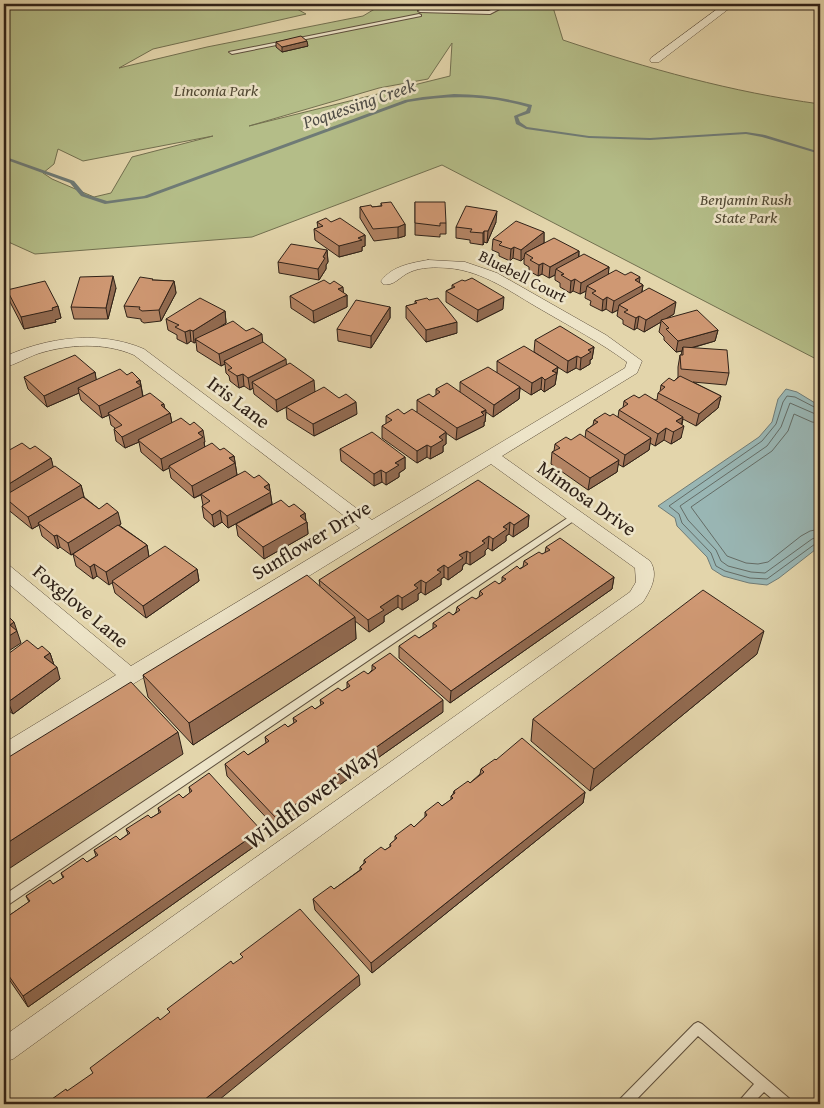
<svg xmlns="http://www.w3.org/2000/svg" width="824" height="1108" font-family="'Gentium Book Plus',serif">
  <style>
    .green { fill: #b4bd88; stroke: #727050; fill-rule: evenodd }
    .water { fill: #99b6b4; stroke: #6f7b76 }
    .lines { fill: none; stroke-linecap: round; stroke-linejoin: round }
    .shore { stroke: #646c66; stroke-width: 1 }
    .stream { fill: #6f7b76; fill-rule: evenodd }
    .lane-casing { stroke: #5d4f3d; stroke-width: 2 }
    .street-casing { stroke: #5d4f3d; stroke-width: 1 }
    .lane { fill: #ede4c8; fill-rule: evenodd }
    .street { fill: #ede4c8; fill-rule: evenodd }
    .wall { fill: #b28363; stroke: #302218 }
    .shaded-wall { fill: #916a50; stroke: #302218 }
    .building { fill: #cf9873; stroke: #302218 }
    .labels { text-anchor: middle; stroke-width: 5; stroke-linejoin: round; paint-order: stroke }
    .far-park-label { font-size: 16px; font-style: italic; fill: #514934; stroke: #ede4c8 }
    .far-street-label { font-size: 16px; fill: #302218; stroke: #ede4c8 }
    .far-water-label { font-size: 18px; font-style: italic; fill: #504e47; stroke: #ede4c8 }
    .street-label { font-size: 20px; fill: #302218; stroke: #ede4c8 }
    .near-street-label { font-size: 24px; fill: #302218; stroke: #ede4c8 }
  </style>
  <rect width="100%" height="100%" fill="#e3d5ab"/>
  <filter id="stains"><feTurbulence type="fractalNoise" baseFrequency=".004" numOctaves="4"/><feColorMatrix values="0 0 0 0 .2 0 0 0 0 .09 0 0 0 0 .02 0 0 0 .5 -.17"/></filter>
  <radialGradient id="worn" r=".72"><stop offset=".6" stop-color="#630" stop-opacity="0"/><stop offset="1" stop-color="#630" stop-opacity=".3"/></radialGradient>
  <path class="green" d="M4 4H288L306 14 153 49 119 68 207 47 363 16 383 4H552L563 40C649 69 731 92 820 104V361L442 165 252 237 35 254 4 240ZM452 43 450 76 249 126 379 88 428 79ZM213 136 132 157 111 193 94 197 52 179 43 173 54 164 58 149 83 161Z"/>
  <path class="water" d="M786 389 797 392 820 406V546L779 578 767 585 749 583 723 576 712 569 707 557 677 526 675 518 658 506 759 437 772 422 778 399Z"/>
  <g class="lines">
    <path class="shore" d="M820 410 795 397 787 396 783 402 776 424 762 441 669 506 679 514 682 523 711 553 716 566 725 571 750 578 767 579 815 544 820 543
      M820 416 790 403 781 427 767 446 680 506 688 520 716 550 721 561 728 566 751 572 765 573 812 539 820 536
      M820 423 812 422 794 414 788 431 772 451 691 507 727 556 746 563 758 564 768 562 801 536 810 531 820 529"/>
    <path class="stream" d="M454 94C481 94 506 98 532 105L530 113 518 117 520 122 527 127 589 136 650 138 746 132 765 135 820 152V154L762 137 746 134 650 140 589 138 526 129 516 124 514 116 526 111 528 107C488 95 449 95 408 102L147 198 105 204 81 196 70 183 4 159V157H6L74 181 85 194 107 201 144 196 405 100 423 97Z"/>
    <g class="lane-casing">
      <path id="lane" d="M504 4H509L490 14 420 12 418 11 420 10 489 11Z
        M419 14 421 15V16L232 54 229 52Z
        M575 513 578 514 579 516 578 518 8 905 4 906V895Z
        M698 1022 702 1024 791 1100 793 1104H778L764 1092 752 1104H738L740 1100 754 1084 698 1036 632 1104H617L619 1100 694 1024Z"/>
    </g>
    <g class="street-casing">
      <path id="street" d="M724 4H735L659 62H651L650 60 651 58Z
        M428 260 465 262 497 273 606 335 642 361 637 373 502 456 650 561C659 575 651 589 643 602L13 1059 4 1062V1036L630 592 636 582 635 568 491 464 11 759 4 761V743L116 675 4 580V564L10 566 131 666 360 528 134 355C104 342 68 344 37 354 26 358 15 365 4 367V357C47 337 100 330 144 349L372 520 625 368 627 362C600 342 571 327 542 310 512 293 484 271 448 268 435 267 421 267 410 272 400 276 394 287 383 284L381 281C392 266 411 263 428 260Z"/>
    </g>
    <use href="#lane" class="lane"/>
    <use href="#street" class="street"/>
  </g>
  <path class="wall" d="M276 42 308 46 282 52 276 47Z
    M415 202 446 223V234H440V237L415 235Z
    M381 203 405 224V236L398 238 374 241 360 218V207H372L381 206Z
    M317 222H331L365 235V246L362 247V251L339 257 315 240 314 229 318 228Z
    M496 222 487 243 484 242 483 245 470 243V240L456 238V227Z
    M544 232V243L579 251V257L609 267 608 274 640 283 643 285 642 292 674 314 666 319 718 330 715 341 692 348 729 373 726 385 693 382 721 396 718 408 696 426 683 419 682 425 681 438 671 444 664 440 655 446 650 443 649 450 623 467 618 464 617 472 588 490 551 464 552 452 554 451 555 444 585 438 586 430 593 425 594 420 610 416 618 417 619 410 623 408 624 401 639 398 657 400 658 393 660 392 661 385 674 381 678 377V367L680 355H681L682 351 676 352 664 340V337L659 332 661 322 644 332 637 328 634 330 623 324V320L617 316 618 310 612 313 606 309 602 311 590 305 591 301 585 298 586 291 580 294 573 291 570 293 560 287V283L555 280V275L549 278 542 274 538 276 529 271V267L524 264V258L521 261 513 258 510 261 499 256V253L492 250 493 239Z
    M327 250 328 262 326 265V269L319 280 279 273 278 262Z
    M153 280 174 281 176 293 161 321 144 323 141 321V319L127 317 124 306Z
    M452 285 503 309 477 322 446 302V291L452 288Z
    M116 288 108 319H74L71 307Z
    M7 290 58 306 61 318 55 320 56 322 24 329 10 302Z
    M343 293 347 295V307L314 323 291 308 290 296Z
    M429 300 457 333 426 342 406 318V306L415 304V301Z
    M390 307V318L371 348 338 341 337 329Z
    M225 311 226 323 216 329 263 343 315 392 357 414 314 436 287 419 286 407 277 412 254 394 253 388 250 390 244 386 239 388 230 381 229 376 226 373 225 364 221 366 197 351 196 342 194 343 191 341 187 344 177 339V335L168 330 166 319Z
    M535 340 594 347 592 359 590 360V364L580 370 576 368 567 373 534 352Z
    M497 361 558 367 555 385 544 392 541 389 531 395 520 388 519 399 493 417 486 412 485 422H484V426L456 440 446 433V444L443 446V452L430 459 427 457 417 463 382 438V426L386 424V416L417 412V400L433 397 436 395V389L460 392V382L497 373Z
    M95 372 96 380 127 375 140 380 143 396 165 408 170 413 172 423 205 442H204L205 447 220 450 234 456 237 475 254 478 269 484 272 504 228 528 222 522 214 527 204 518 202 506 203 505 201 495 194 498 171 478 169 468 163 471 141 452 139 442 125 448 116 441 114 429 115 428 111 425 109 415 102 418 81 400 79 393 47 407 28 389 24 377Z
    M4 430 6 432 9 444 5 446 7 452 30 449 51 458 53 467 81 485 84 497 99 509 121 524 119 525 147 545 149 557 197 569 199 581 146 618 115 593 112 582 109 585 97 576 93 579 76 566 73 554 75 553 71 555 60 547 58 549 42 536 39 525 32 529 6 508 4 501Z
    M340 449 405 457V469L399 473V477L386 485 382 482 374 486 341 461Z
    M289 507 305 513 306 521 307 522 308 534 264 559 238 536 236 524Z
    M529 515 528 527 513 537 509 534 506 536V541L492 551 488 548 485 551V555L470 565 466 563 463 565 462 570 448 580 444 577 441 579V585L425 595 421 592 418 594V600L402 610 398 607 384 616V622L369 632 355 621 356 639 193 745 148 697 143 675 320 586 319 580Z
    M546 547 614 577 612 589 450 703 399 658V646L419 638 433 629V623L453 615 456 612 457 607 476 599 479 597 480 591 499 584 502 582V577L523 567 524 561 545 553Z
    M38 649 50 653 54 665 60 679 13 714 4 707V657Z
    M757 654 590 791 531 741 533 719Z
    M372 665 443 712 277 829 227 776 225 764 248 755 266 743 265 737 288 727 294 723 293 718 315 709 321 705 320 700 342 691 347 688V682L368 674 372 670Z
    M496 760 585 792 583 803 372 973 315 910 313 899 334 889 360 870V867L364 863V860L385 850 390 847V844L395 840V836L414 827 425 817V812L442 806 451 800V796L453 794 454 791 470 783 480 774 481 769Z
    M189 787 261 830 262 841 28 1007 4 972V919L29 902 26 896 53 884 63 878 61 873 87 862 96 856 94 850 120 840 128 834 126 829 151 818 159 813 158 808 183 798 190 793Z"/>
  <path class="shaded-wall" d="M307 41 308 46 282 52V47Z
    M497 211 496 222 487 243 488 231Z
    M405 224V236L398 238V227Z
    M484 231V242L483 245V233Z
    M544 232V243L525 253 524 258 521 261V250Z
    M365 235V246L362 247V251L339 257V246Z
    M514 247 513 258 510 261 511 249Z
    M327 250 328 262 326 265V269L319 280 318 269 323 257Z
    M579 251 578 262 556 269 555 275 549 278 550 267Z
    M543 263 542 274 538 276 539 265Z
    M609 267 608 279 587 286 586 291 580 294 581 283Z
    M113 276 116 288 108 319 106 308Z
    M640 277 639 287 643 285 641 296 619 305 618 310 612 313 614 301 635 280Z
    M575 279 573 291 570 293 571 281Z
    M174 281 176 293 161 321 159 310Z
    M343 287 344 297 347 295V307L314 323 313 311 338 289Z
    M504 297 503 309 477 322 478 310Z
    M607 297 606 309 602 311 603 300Z
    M676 302 674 314 662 321 661 320V322L644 332 646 320Z
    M58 306 61 318 55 320 56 322 24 329 21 317Z
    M390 307V318L371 348V336Z
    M225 311 226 323 198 341 195 339 196 342 194 343 193 331Z
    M639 316 637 328 634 330 636 318Z
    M457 322V333L426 342V330Z
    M190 330 191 341 187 344 185 332Z
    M718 330 715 341 683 350V347L682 351 676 352 678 341Z
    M262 334 263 346 224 361 225 364 221 366 219 354Z
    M594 347 592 359 590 360V364L580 370 581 358 588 350Z
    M577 356 576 368 567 373 568 361Z
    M286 359 287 371 252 382 253 388 250 390 248 378Z
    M558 367 555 385 544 392 545 380 552 371Z
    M95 372 97 384 78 388 79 393 47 407 44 396Z
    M243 374 244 386 239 388 237 376Z
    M542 377 541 389 531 395 532 383Z
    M140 380 143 398 108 413 109 415 102 418 99 406 136 382Z
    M314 380 315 392 277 412 276 400Z
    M520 387 519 399 493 417 494 405Z
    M721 396 718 408 696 426 699 414Z
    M356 402 357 414 314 436 313 424Z
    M164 404 166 415 170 413 172 424 138 440 139 442 125 448 122 437 161 405Z
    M486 410 485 422H484V426L456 440 457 428Z
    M683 417 681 427 684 426 681 438 671 444 676 421Z
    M666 428 664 440 655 446 658 434Z
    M203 430 205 442H204L205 449 169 466V468L163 471 161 459 198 433Z
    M6 432 9 444 5 446 7 452 4 454V433Z
    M446 432V444L443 446V452L430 459 431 447 439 437Z
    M651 438 649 450 623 467 625 455Z
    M427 445V457L417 463V451Z
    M234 456 237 475 194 498 192 486 229 458Z
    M405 457V469L399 473V477L386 485V473L395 463Z
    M51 458 54 470 4 497V487Z
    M619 460 617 472 588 490 590 478Z
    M381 470 382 482 374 486V474Z
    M269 484 272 504 228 528 227 516 264 487Z
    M81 485 84 497 38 523 39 525 32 529 28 517Z
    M220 510 222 522 214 527 212 515Z
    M118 512 121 524 71 555 68 543Z
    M305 513 306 523 307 522 308 534 264 559 263 547 300 516Z
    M529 515 528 527 513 537 514 525Z
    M510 522 509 534 506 536V541L492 551 493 539 503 527Z
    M57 535 60 547 58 549 54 536Z
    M489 536 488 548 485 551V555L470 565V553L482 541Z
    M147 545 149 557 109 585 106 572Z
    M467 551 466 563 463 565 462 570 448 580V568L459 555Z
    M94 564 97 576 93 579 90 567Z
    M444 565V577L441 579V585L425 595 426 583 437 570Z
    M197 569 199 581 146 618 143 606Z
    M614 577 612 589 450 703 451 691Z
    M421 580V592L418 594V600L402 610V598L414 585Z
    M398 595V607L384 616V622L369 632 368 620 380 607Z
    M355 617 356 639 193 745 189 723Z
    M14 622 21 643 4 654V639L10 625Z
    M764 631 757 654 590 791 594 769Z
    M50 653 54 665 44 657Z
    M57 667 60 679 13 714 8 702Z
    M443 700V712L277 829 276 818Z
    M178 732 183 754 4 872V845Z
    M585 792 583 803 372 973 371 963Z
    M261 830 262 841 28 1007 23 996Z
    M359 975 360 985 214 1104H199Z"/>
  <path class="building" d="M301 36 307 41 282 47 276 42Z
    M391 202 405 224 398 227 373 229 360 207 371 205 372 207 382 206 381 203Z
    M415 202H445L446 223H440V226L415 223Z
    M466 206 497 211 488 231H484L483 233 470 232 472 229 456 227Z
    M326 218 331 222 340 218 365 235 358 238 362 240 339 246 314 229 323 226 317 222Z
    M516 221 544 232 521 250 514 247 511 249 499 245 502 242 493 239Z
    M554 238 579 251 550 267 543 263 539 265 530 260 533 258 525 253Z
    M291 244 327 250 323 257 325 258 318 269 278 262Z
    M584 254 609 267 581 283 575 279 571 281 561 275 564 274 556 269Z
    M616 270 625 275 631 272 640 277 635 280 643 285 614 301 607 297 603 300 592 293 596 291 587 286Z
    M113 276 106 308 71 307 80 277Z
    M140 277 153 279 152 280 174 281 159 310 142 311 139 309 140 307 124 306Z
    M472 278 504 297 478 310 446 291 455 287 452 285 462 280 465 281Z
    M324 280 330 284 334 281 343 287 338 289 347 295 313 311 290 296Z
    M45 281 58 306 52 308 53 310 21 317 7 290Z
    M649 288 676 302 646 320 639 316 636 318 624 312 628 310 619 305Z
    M200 298 225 311 193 331 190 330 185 332 175 327 179 325 166 319Z
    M427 298 429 300 438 298 457 322 426 330 406 306 417 303 415 301Z
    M356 300 390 307 371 336 337 329Z
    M697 310 718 330 678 341 666 329 669 328 661 320Z
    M233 321 246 331 253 328 262 334 219 354 195 339Z
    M560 326 594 347 588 350 591 352 581 358 577 356 568 361 535 340Z
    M263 342 286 359 248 378 243 374 237 376 228 370 232 368 224 361Z
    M524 346 558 367 552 371 557 373 545 380 542 377 532 383 497 361Z
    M683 347 727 350 729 373 681 369 680 355H683Z
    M75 355 95 372 44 396 24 377Z
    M290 363 314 380 276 400 252 382Z
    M488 367 520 387 494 405 460 382Z
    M120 369 127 375 132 372 140 380 136 382 141 386 99 406 78 388Z
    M680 376 721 396 699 414 658 393 665 387 661 385 669 378 674 381Z
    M447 383 486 410 481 412 484 415 457 428 417 400 429 394 433 397 440 392 436 389Z
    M324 387 339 398 346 394 356 402 313 424 286 407Z
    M150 393 164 404 161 405 170 413 122 437 114 429 122 425 108 413Z
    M645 394 683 417 676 421 684 426 673 432 666 428 658 434 619 410 628 404 624 401 634 395 639 398Z
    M398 409 404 414 412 409 446 432 439 437 443 440 431 447 427 445 417 451 382 426 392 420 386 416Z
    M605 413 610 416 613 414 651 438 625 455 586 430 598 422 594 420Z
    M181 418 190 425 194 422 203 430 198 433 203 437 161 459 138 440Z
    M372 432 405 457 395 463 399 465 386 473 381 470 374 474 340 449Z
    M580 434 619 460 590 478 552 452 560 448 555 444 566 437 571 440Z
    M22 443 30 449 35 446 51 458 4 487V453Z
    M212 443 220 450 224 448 234 456 229 458 235 463 192 486 169 466Z
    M55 466 81 485 28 517 4 497V496Z
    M245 471 254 478 259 475 269 484 264 487 271 492 227 516 220 510 212 515 202 506 210 501 201 494Z
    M478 480 529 515 514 525 510 522 503 527 507 529 493 539 489 536 482 541 485 543 470 553 467 551 459 555 463 558 448 568 444 565 437 570 441 572 426 583 421 580 414 585 418 588 402 598 398 595 380 607 384 610 368 620 319 580Z
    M83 497 99 509 107 503 118 512 68 543 57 535 54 536 38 523Z
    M281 500 289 507 294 504 305 513 300 516 307 522 263 547 236 524Z
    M118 525 147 545 106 572 94 564 90 567 73 554Z
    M560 538 614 577 451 691 399 646 415 635 419 638 437 626 433 623 449 612 453 615 460 610 457 607 472 597 476 599 483 594 480 591 495 581 499 584 506 579 502 577 517 566 520 569 528 564 524 561 539 552 542 554 550 550 546 547Z
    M165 546 197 569 143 606 112 581Z
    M307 575 355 617 189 723 143 675Z
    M703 590 764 631 594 769 533 719Z
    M4 612 14 622 10 625 17 631 4 639Z
    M27 640 38 649 42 646 50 653 44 657 57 667 8 702 4 698V657Z
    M390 653 443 700 276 818 225 764 244 751 248 755 269 741 265 737 285 724 288 727 297 721 293 718 312 706 315 709 324 703 320 700 338 688 342 691 350 686 347 682 364 671 368 674 376 668 372 665Z
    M131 682 178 732 4 845V760Z
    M522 738 585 792 371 963 313 899 331 886 334 889 362 869 360 867 366 862 364 860 381 847 385 850 391 846 390 844 397 838 395 836 411 824 414 827 427 815 425 812 438 802 442 806 453 798 451 796 455 793 454 791 468 781 470 783 484 772 481 769 495 759 496 760Z
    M209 773 261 830 23 996 4 969V919L30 901 26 896 50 880 53 884 64 877 61 873 83 858 87 862 98 855 94 850 116 836 120 840 130 833 126 829 148 815 151 818 161 812 158 808 179 794 183 798 192 791 189 787Z
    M300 909 359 975 199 1104H45L66 1089 67 1091 93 1073 90 1068 158 1017 160 1020 170 1012 167 1009 231 961 233 964 243 957 240 954Z"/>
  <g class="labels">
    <g class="far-park-label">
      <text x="216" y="96">Linconia Park</text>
      <text x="746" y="205">Benjamin Rush<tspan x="746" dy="18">State Park</tspan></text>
    </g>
    <g class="far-street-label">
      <text transform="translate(523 276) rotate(27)" y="6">Bluebell Court</text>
    </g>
    <g class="far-water-label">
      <text transform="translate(359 104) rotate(-19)" y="6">Poquessing Creek</text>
    </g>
    <g class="street-label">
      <text transform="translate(239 402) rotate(37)" y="7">Iris Lane</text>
      <text transform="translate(587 498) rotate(35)" y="7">Mimosa Drive</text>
      <text transform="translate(311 540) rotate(-31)" y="7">Sunflower Drive</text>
      <text transform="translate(81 606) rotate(40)" y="7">Foxglove Lane</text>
    </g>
    <g class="near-street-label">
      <text transform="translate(312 797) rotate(-36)" y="8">Wildflower Way</text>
    </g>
  </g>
  <rect width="824" height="1108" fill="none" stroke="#e3d5ab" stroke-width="20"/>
  <rect x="5" y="5" width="814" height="1098" fill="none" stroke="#302218" stroke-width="2.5"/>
  <rect x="10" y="10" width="804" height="1088" fill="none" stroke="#302218"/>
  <rect width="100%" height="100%" filter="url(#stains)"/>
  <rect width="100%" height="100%" fill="url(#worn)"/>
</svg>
